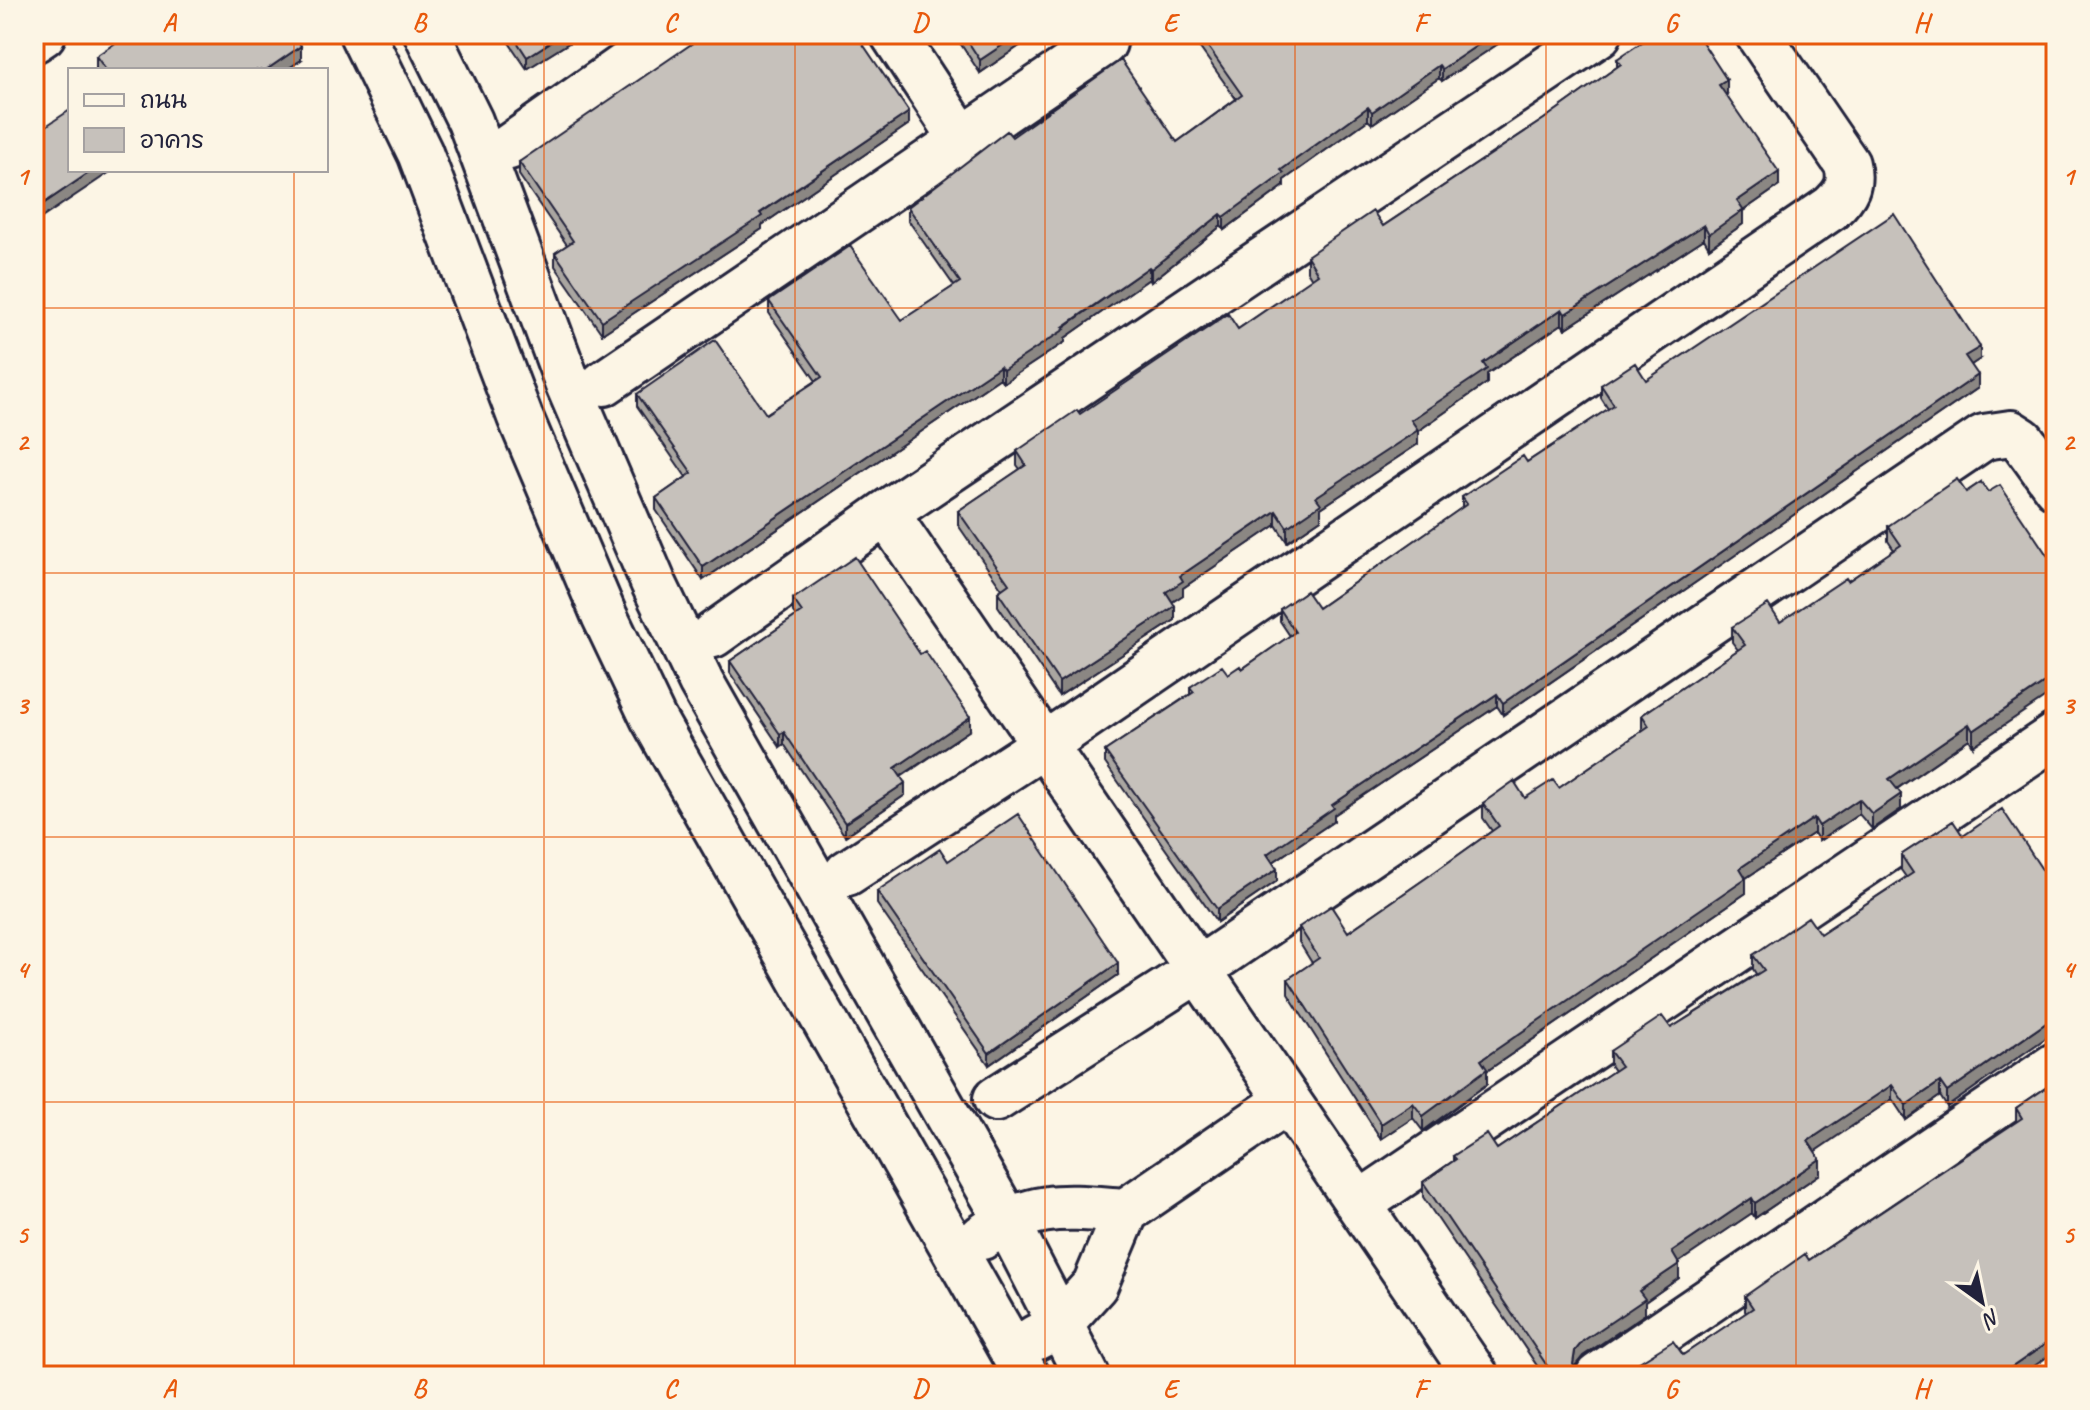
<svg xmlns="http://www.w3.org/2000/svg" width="2090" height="1410" font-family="Caveat,'Playpen Sans Thai',sans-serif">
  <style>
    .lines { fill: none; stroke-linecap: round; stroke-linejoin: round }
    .minor-casing { stroke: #22223b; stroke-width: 50 }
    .minor { stroke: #fcf5e5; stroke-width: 44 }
    .wall { fill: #aaa6a1; stroke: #22223b; stroke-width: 2 }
    .shaded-wall { fill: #8b8783; stroke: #22223b; stroke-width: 2 }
    .building { fill: #c6c1bb; stroke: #22223b; stroke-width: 2 }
    .grid { fill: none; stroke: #e8590c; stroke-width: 2; stroke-opacity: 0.55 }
    .neatline { fill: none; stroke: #e8590c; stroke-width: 3 }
    .grid-label { font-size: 26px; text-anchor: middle; font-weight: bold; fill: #e8590c }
  </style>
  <rect width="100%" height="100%" fill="#fcf5e5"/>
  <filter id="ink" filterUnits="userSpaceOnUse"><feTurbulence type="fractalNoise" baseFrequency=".0125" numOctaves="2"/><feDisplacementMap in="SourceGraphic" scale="16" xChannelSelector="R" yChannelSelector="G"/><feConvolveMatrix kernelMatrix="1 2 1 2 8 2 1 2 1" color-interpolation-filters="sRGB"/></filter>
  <g filter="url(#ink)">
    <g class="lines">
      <g class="minor-casing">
        <path id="minor" d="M362 34 420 153 520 417 604 615 653 718 1026 1376
          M427 34 470 121 568 384 653 582 701 682 1006 1219 1087 1376
          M893 34 962 139
          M34 40 43 34
          M509 147 670 34
          M604 383 1104 43
          M886 513 1476 1376
          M713 635 886 513 1599 34
          M847 873 1044 745 1831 208C1846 194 1852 184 1847 164L1758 34
          M996 1099 1198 970 1984 437 2011 433 2022 440 2056 487
          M1359 1204 2056 735
          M982 1237C1031 1200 1069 1207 1126 1211
          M1035 1338 1058 1326 1095 1285 1126 1211 1287 1101
          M1598 1376 2056 1065"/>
      </g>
      <use href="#minor" class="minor"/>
    </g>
    <path class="wall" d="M503 34H583L527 69Z
      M862 34V40L860 41 909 124 762 225V229L602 334 555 266V253L567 245 519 175V162Z
      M954 34H1037L980 73Z
      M1190 34H1313L1319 43 1513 34 1442 81 1439 78 1372 124 1368 120 1284 180V186L1224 230 1221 226 1151 282 1149 279 1065 338V342L1003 383 1000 378 703 580 656 510V498L686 477 637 406V394L766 414 816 381 769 313V301L902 320 954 286 908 220V207L1012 137 1177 142 1236 99Z
      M96 56 301 60 286 70H96Z
      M1617 59 1727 94 1726 95 1779 186 1743 211V224L1709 248 1704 239 1565 329 1562 324 1487 374V383L1418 431V444L1321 508V519L1287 542 1276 525 1183 588V595L1172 602 1175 620 1059 696 998 606V592L1002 589 958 525V511L1020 469 1017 465V451L1080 414 1238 329 1312 279 1307 271V256L1383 226 1544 119 1617 67Z
      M1980 359 1971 365 1978 388 1503 715 1497 706 1334 815V821L1273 862 1277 881 1217 922 1105 763V751L1190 694V687L1242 669 1290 636 1280 621V609L1318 608 1462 508V497L1527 462 1608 409 1601 398V385L1646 380Z
      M1981 482 1973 746 1969 739 1897 789 1901 809 1872 829 1859 814 1819 841 1814 833 1746 878V893L1487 1071V1084L1423 1131 1413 1118 1381 1139 1288 994V979L1312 963 1299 942V927L1348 932 1429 876 1492 831 1483 818V803L1525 798 1559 788 1642 731V715L1738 650 1732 642V627L1780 622 1848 581 1894 550 1888 541V526L1966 492Z
      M793 599 970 730 901 777 905 795 845 836 784 744 780 747 730 673V661L796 616 793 612Z
      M1953 821 1947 1107 1940 1096 1906 1120 1892 1099 1814 1151 1820 1174 1755 1218 1752 1213 1678 1262 1679 1278 1645 1302V1314L1583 1356 1575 1366V1369L1578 1376H1544L1423 1197V1182L1453 1161V1156L1497 1149 1614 1071 1610 1065V1051L1671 1028 1756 974 1753 969V955L1820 934 1906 877 1901 870V855Z
      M948 861 1118 975 989 1065 877 904V891Z
      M2056 1081V1356L2052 1359 2050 1355H1683L1746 1313 1745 1311V1296L1809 1260 2016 1122V1108Z"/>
    <path class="shaded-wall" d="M563 34H583L527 69V57Z
      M854 34H862V40L854 45Z
      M1019 34H1037L980 73V60Z
      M1494 34H1513L1442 81V69Z
      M301 46V60L286 70H266Z
      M1439 65V78L1372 124V112Z
      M1727 80V94L1719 100V85Z
      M1368 107V120L1284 180V186L1224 230V217L1281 170Z
      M909 112V124L762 225V229L602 334V321Z
      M93 170H113L34 223V210Z
      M1779 172V186L1743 211V224L1709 248V234L1737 201Z
      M1221 214V226L1151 282V269Z
      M1704 225V239L1565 329V314Z
      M1149 267V279L1065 338V342L1003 383V370Z
      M1562 309V324L1487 374V383L1418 431V444L1321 508V519L1287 542V527L1316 497 1483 363Z
      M1980 347V359L1965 369V356Z
      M1000 366V378L703 580V567Z
      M1978 375V388L1503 715V703Z
      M1276 511V525L1183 588V595L1166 606V592L1180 576Z
      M1175 606V620L1059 696V682Z
      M2056 675V690L1973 746V731Z
      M1497 694V706L1334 815V821L1267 866V854L1332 805Z
      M970 717V730L895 780V768Z
      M1969 724V739L1889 794V779Z
      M784 732V744L780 747V734Z
      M905 783V795L845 836V823Z
      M1901 794V809L1872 829V814Z
      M1859 799V814L1819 841V826Z
      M1814 818V833L1746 878V893L1487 1071V1084L1423 1131V1116L1481 1060 1740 868Z
      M1277 869V881L1217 922V909Z
      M1118 963V975L989 1065V1053Z
      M2056 1016V1031L1947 1107V1092Z
      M1940 1082V1096L1906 1120V1105Z
      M1892 1085V1099L1808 1156V1141Z
      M1413 1103V1118L1381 1139V1124Z
      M1820 1159V1174L1755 1218V1203Z
      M1752 1198V1213L1672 1267V1252Z
      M1679 1264V1278L1645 1302V1314L1583 1356 1575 1366 1574 1376 1573 1364 1575 1351 1583 1341 1639 1291Z
      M2050 1341V1355L2020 1376H1999Z
      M2056 1341V1356L2052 1359V1344Z"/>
    <path class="building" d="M129 34H292L301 46 266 70H106L96 56Z
      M512 34H563L527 57Z
      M706 34H856L909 112 760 213 762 216 602 321 555 253 573 241 519 162Z
      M963 34H1019L980 60Z
      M1199 34H1313L1319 43 1331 34H1494L1442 69 1439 65 1372 112 1368 107 1281 170 1284 173 1224 217 1221 214 1151 269 1149 267 1063 327 1065 329 1003 370 1000 366 703 567 656 498 692 473 637 394 715 340 766 414 822 377 769 301 850 246 902 320 960 282 908 207 1007 131 1012 137 1121 60 1177 142 1242 95Z
      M1654 34H1697L1727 80 1719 85 1779 172 1737 201 1743 210 1709 234 1704 225 1565 314 1562 309 1483 363 1487 369 1411 420 1418 430 1316 497 1321 504 1287 527 1276 511 1180 576 1183 581 1166 592 1175 606 1059 682 998 592 1009 584 958 511 1026 465 1017 451 1077 410 1080 414 1228 314 1238 329 1318 274 1307 256 1373 211 1383 226 1544 119 1621 64 1617 59Z
      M70 110V170H93L34 210V134Z
      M1894 214 1980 347 1965 356 1978 375 1503 703 1497 694 1332 805 1334 808 1267 854 1277 869 1217 909 1105 751 1194 692 1190 687 1222 666 1228 674 1240 666 1242 669 1295 632 1280 609 1306 591 1318 608 1467 504 1462 497 1523 456 1527 462 1614 405 1601 385 1635 363 1646 380Z
      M1957 479 1966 492 1981 482 1988 492 2000 485 2047 555 2056 549V675L1973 731 1969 724 1889 779 1901 794 1872 814 1859 799 1819 826 1814 818 1740 868 1746 878 1481 1060 1487 1069 1423 1116 1413 1103 1381 1124 1288 979 1319 958 1299 927 1331 906 1348 932 1429 876 1499 826 1483 803 1514 781 1525 798 1553 780 1559 788 1649 726 1642 715 1745 645 1732 627 1768 604 1780 622 1846 578 1848 581 1901 545 1888 526Z
      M855 557 920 654 925 651 970 717 895 768 905 783 845 823 784 732 780 734 730 661 802 612 793 599Z
      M2002 809 2053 886 2056 884V1016L1947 1092 1940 1082 1906 1105 1892 1085 1808 1141 1820 1159 1755 1203 1752 1198 1672 1252 1679 1264 1639 1291 1645 1299 1583 1341 1575 1351 1573 1364 1578 1376H1554L1423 1182 1456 1159 1453 1156 1487 1134 1497 1149 1621 1066 1610 1051 1662 1016 1671 1028 1764 970 1753 955 1808 917 1820 934 1913 873 1901 855 1953 821 1963 836Z
      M1018 814 1118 963 989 1053 877 891 940 849 948 861Z
      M2056 1081V1341L2052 1344 2050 1341 1999 1376H1617L1673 1341 1683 1355 1753 1308 1745 1296 1805 1254 1809 1260 2022 1118 2016 1108Z"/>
  </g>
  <path class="grid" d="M294 34V70M544 34V1376M795 34V1376M1045 34V1376M1295 34V1376M1546 34V1376M1796 34V1376M294 170V1376M34 308H2056M34 573H2056M34 837H2056M34 1102H2056"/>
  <rect width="2090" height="1410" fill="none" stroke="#fcf5e5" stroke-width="88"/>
  <rect x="68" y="68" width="260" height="104" fill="#fcf5e5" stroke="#a5a1a1" stroke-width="2"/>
  <rect x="84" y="94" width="40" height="12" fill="#fcf5e5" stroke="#a5a1a1" stroke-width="2"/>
  <text x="140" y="108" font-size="24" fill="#22223b">ถนน</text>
  <rect x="84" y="128" width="40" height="24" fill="#c6c1bb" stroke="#a5a1a1" stroke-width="2"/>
  <text x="140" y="148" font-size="24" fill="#22223b">อาคาร</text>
  <g transform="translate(1982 1302) rotate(147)" stroke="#fcf5e5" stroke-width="6" paint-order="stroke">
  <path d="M0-6L14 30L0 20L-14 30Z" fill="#22223b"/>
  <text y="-12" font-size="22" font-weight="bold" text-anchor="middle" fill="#22223b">N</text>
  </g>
  <rect x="44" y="44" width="2002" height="1322" class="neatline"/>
  <g class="grid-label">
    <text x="169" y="31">A</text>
    <text x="419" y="31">B</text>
    <text x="670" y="31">C</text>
    <text x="920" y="31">D</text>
    <text x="1170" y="31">E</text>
    <text x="1420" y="31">F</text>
    <text x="1671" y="31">G</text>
    <text x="1921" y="31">H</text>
    <text x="22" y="185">1</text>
    <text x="2068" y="185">1</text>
    <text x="22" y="450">2</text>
    <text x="2068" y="450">2</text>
    <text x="22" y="714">3</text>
    <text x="2068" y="714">3</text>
    <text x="22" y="978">4</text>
    <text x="2068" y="978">4</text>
    <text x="22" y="1243">5</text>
    <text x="2068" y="1243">5</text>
    <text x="169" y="1397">A</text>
    <text x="419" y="1397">B</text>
    <text x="670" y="1397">C</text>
    <text x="920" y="1397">D</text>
    <text x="1170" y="1397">E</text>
    <text x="1420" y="1397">F</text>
    <text x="1671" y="1397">G</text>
    <text x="1921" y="1397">H</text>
  </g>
</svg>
